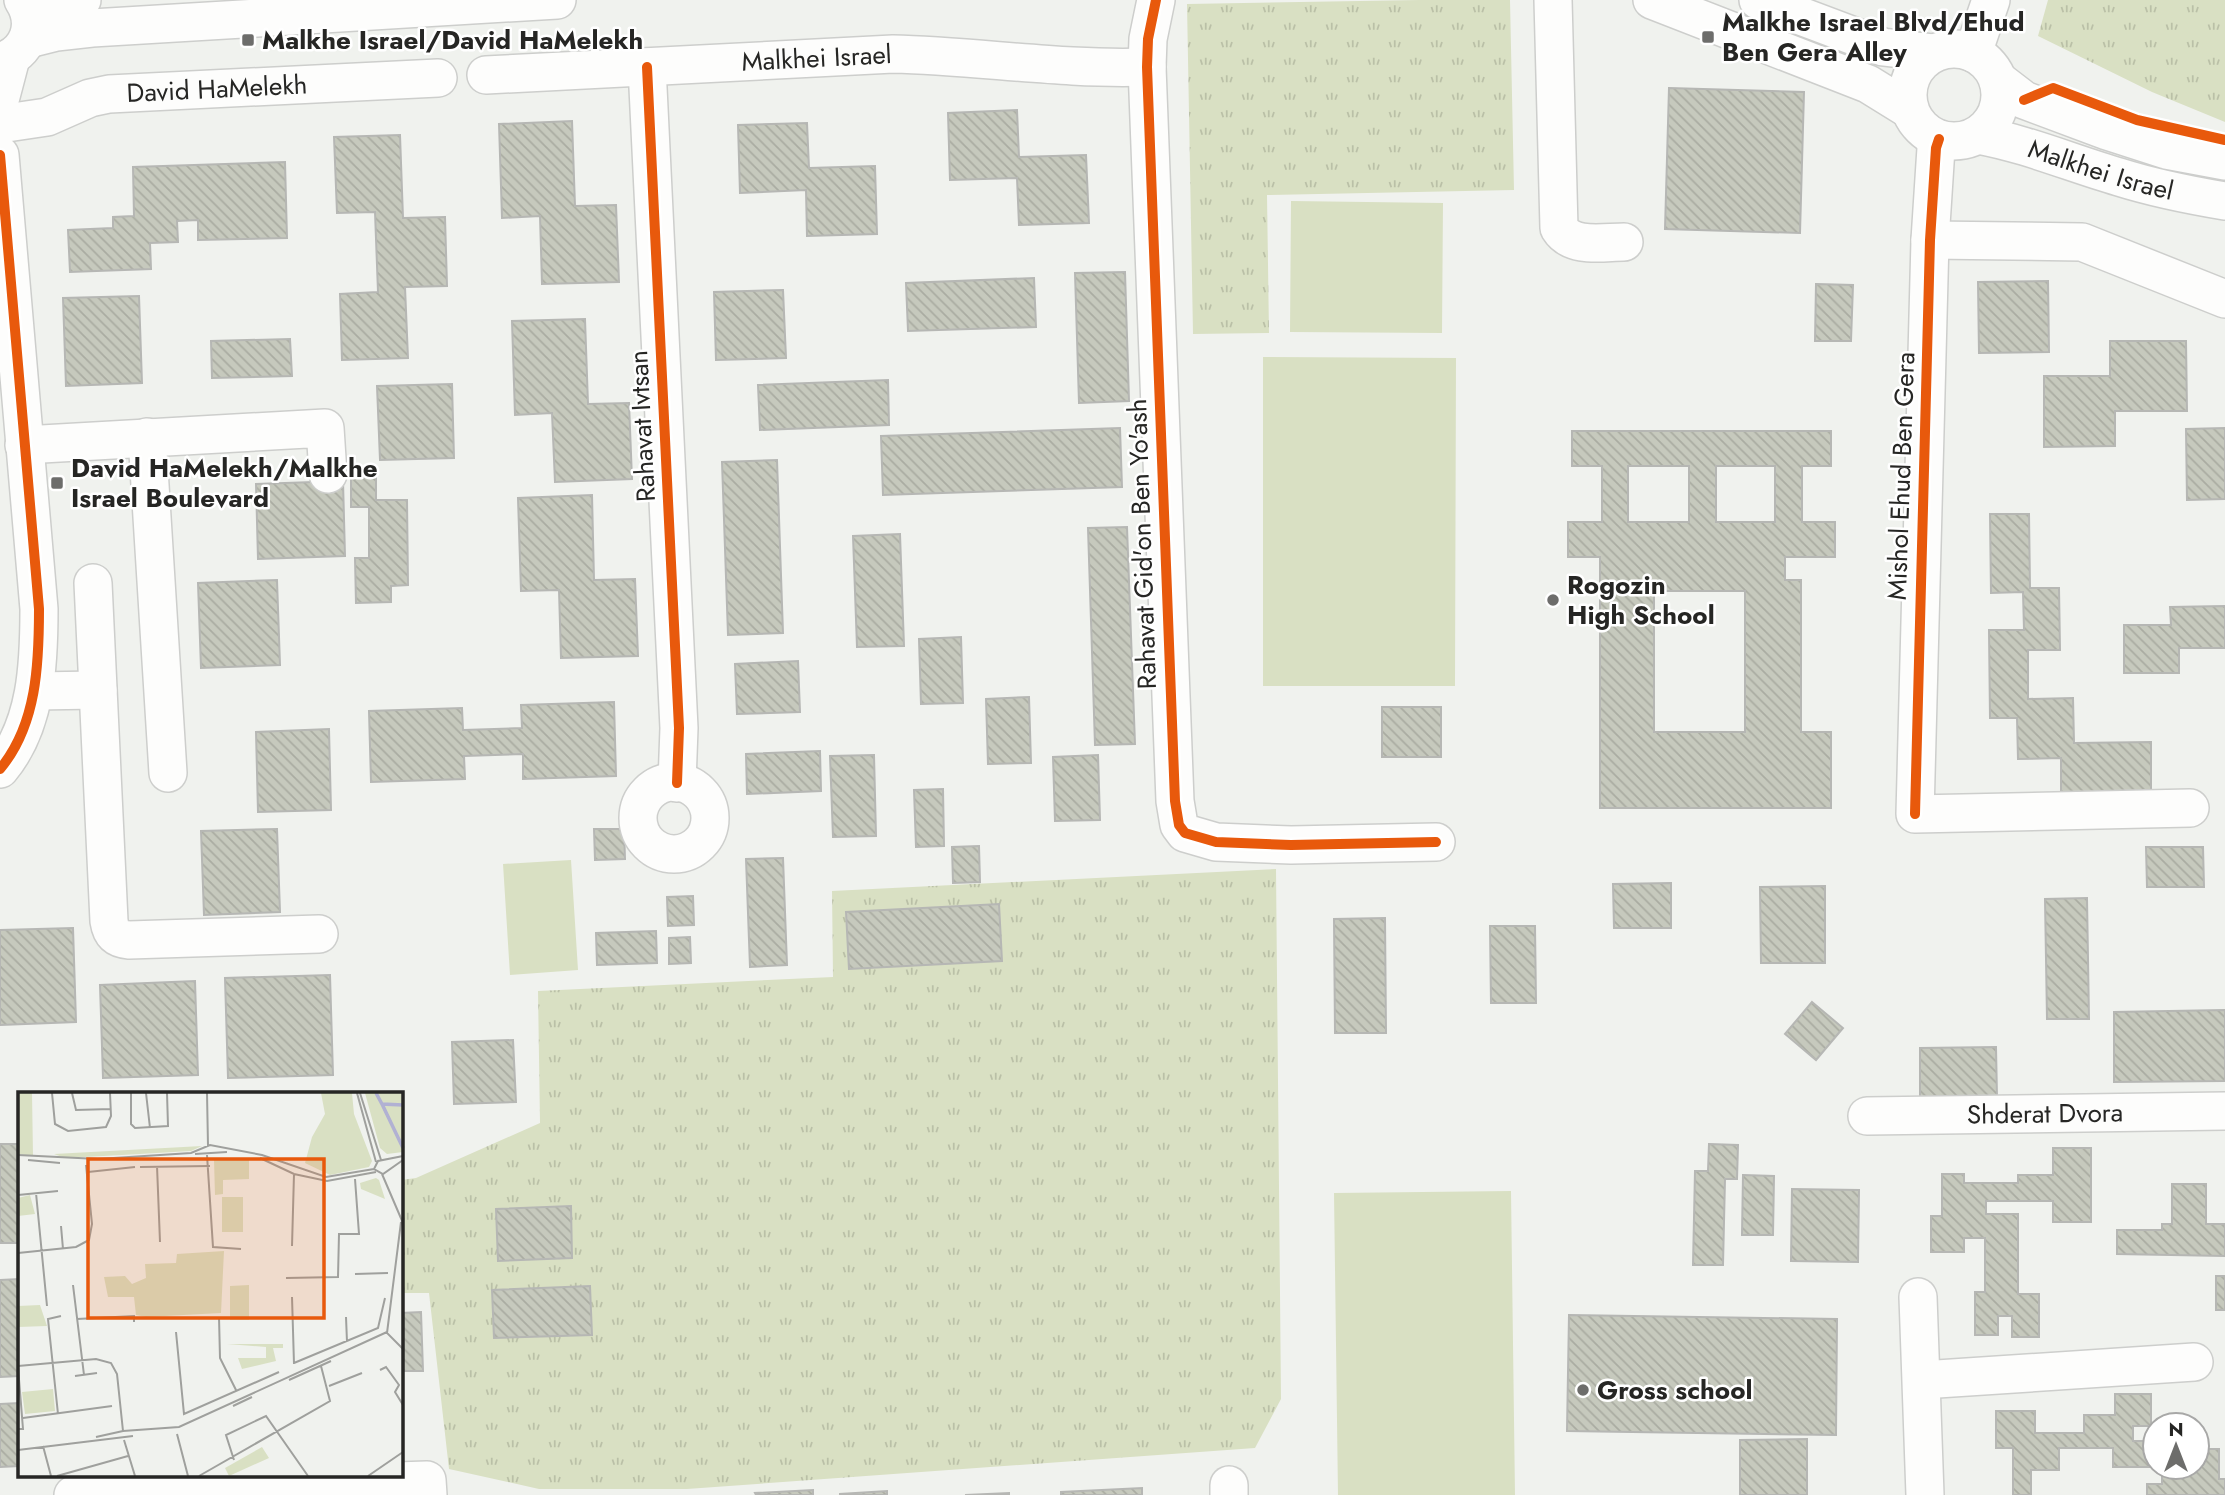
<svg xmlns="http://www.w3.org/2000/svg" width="2225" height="1495" font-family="Jost,sans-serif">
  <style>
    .green { fill: #d9e0c3 }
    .park { fill: url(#park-tufts) }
    .building { fill: url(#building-back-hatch); stroke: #b6b7b4; stroke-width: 2; fill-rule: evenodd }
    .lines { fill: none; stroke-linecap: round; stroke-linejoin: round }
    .minor-casing { stroke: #cdcecc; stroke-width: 40 }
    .minor { stroke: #fdfdfc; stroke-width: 37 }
    .cycleway-casing { stroke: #fff; stroke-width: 15 }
    .cycleway { stroke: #e8590c; stroke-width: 10 }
    .poi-dot { fill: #6d6d6b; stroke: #fff; stroke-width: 2.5 }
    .labels { text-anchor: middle; stroke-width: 5; stroke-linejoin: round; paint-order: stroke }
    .poi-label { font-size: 26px; font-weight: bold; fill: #262624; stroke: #fff; text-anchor: start }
    .street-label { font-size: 26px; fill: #262624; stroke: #fff }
    .inset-river { fill: none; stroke: #b1b1d3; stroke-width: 3.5 }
    .inset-road { fill: none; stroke: #9fa09d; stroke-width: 2 }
    .view { fill: #e8590c; fill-opacity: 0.15; stroke: #e8590c; stroke-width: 3.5 }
    .inset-edge { fill: none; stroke: #262624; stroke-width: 3.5 }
  </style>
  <defs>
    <pattern id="park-tufts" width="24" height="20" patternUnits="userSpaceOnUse" patternTransform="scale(1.75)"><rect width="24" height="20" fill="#d9e0c3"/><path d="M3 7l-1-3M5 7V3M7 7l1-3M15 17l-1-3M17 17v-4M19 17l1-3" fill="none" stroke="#bac0a7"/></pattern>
    <pattern id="building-back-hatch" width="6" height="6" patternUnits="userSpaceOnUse" patternTransform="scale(1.75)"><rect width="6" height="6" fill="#c6c9bd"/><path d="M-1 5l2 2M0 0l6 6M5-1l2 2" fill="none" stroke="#aaaca2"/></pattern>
  </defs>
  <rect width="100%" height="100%" fill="#f0f2ee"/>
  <path class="green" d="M1291 201 1443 203 1442 333 1290 332Z
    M1263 357 1456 358 1455 686H1263Z
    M571 860 578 970 510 975 503 864Z
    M1511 1191 1515 1495H1338L1334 1193Z"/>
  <path class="park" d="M1419 0H1510L1514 190 1267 195 1269 333 1193 334 1187 4Z
    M2048 0H2225V122L2152 92 2038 36Z
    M1276 869 1281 1399 1255 1448 687 1489H539L449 1469 429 1293H401V1180L416 1178 540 1123 538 991 833 977 832 891Z"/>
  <path class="building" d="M1669 88 1804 92 1800 233 1665 229Z
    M1017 110 1019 157 1086 155 1089 223 1019 225 1017 178 950 180 948 113Z
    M572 121 575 206 616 205 619 282 542 284 540 216 502 218 499 124Z
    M807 123 809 168 875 166 877 234 807 236 806 190 740 193 738 125Z
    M400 135 403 218 445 217 447 286 405 287 408 358 342 360 340 294 378 292 375 212 337 213 334 137Z
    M285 162 287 238 198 240V220L177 221 178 242 150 243 151 269 70 272 68 230 113 228V217L134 216 133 167Z
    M1125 272 1129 401 1079 403 1075 273Z
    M1034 278 1036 327 908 331 906 283Z
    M2048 281 2049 352 1979 353 1978 282Z
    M1816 284 1853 285 1851 341H1815Z
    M783 290 786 358 716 360 714 292Z
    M139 296 142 383 66 386 63 298Z
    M585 319 588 404 629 403 632 479 555 482 552 413 515 415 512 321Z
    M290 339 292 376 212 378 211 341Z
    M2110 341H2186L2187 411H2115V446L2044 447V376H2110Z
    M888 380 889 425 760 430 758 385Z
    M452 384 454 458 380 460 377 386Z
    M1120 428 1122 487 883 495 881 436Z
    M2225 428V499L2187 500 2186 429Z
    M1572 431H1831V466H1802V522H1835V557H1785V580H1801V732H1831V808H1600V557H1568V522H1602V466H1572ZM1628 466H1689V522H1628ZM1716 466H1775V522H1716ZM1654 591H1745V732H1654Z
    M777 460 783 633 728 635 722 462Z
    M376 477V500H407L408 585 391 586V602L356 603 355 558H369V507H351V478Z
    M343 481 345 556 258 559 256 484Z
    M592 495 594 580 635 579 638 656 561 658 559 590 521 591 518 498Z
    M1990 514H2029L2030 588H2059L2060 650H2028V699L2073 698 2074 743 2151 742V792L2061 793V758L2018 759 2017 718H1990L1989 630H2024L2023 592 1991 593Z
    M1127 527 1135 744 1095 745 1088 528Z
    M900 534 904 646 857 647 853 536Z
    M277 580 280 665 201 668 198 583Z
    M2225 606V648H2179V673H2124V625H2171L2170 607Z
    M961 637 963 703 921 704 919 639Z
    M798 661 800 712 737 714 735 664Z
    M1029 697 1031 763 988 764 986 699Z
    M614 702 616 776 523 779V754L464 756 465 779 371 782 369 711 462 708 463 730 522 728 521 705Z
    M1382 707H1441V757H1382Z
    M329 729 331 810 258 812 256 732Z
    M820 751 821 791 747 794 746 754Z
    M874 755 876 836 833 837 830 756Z
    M1098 755 1100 820 1055 821 1053 757Z
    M943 789 944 846 916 847 914 790Z
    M277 829 280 912 204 915 201 831Z
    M594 829H624L625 859 595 860Z
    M979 846 980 882 953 883 952 847Z
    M2146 847H2203L2204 887H2147Z
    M783 858 787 965 750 967 746 859Z
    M1671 883V928H1614L1613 884Z
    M1825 886V963H1761L1760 887Z
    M693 896 694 925 668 926 667 897Z
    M2087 898 2089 1019H2047L2045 899Z
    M999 904 1002 961 849 969 846 912Z
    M1385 918 1386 1033H1335L1334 919Z
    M1490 926H1535L1536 1003H1491Z
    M73 928 76 1022 0 1025V930Z
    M656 931 657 963 597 965 596 933Z
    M690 937 691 963 669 964V938Z
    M330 975 333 1075 228 1078 225 978Z
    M195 981 198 1075 103 1078 100 985Z
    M1812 1002 1843 1028 1816 1060 1785 1034Z
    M2225 1010V1081L2114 1082V1012Z
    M513 1040 516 1102 454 1104 452 1042Z
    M1996 1047 1997 1097 1920 1098V1048Z
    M0 1144H19V1243H0Z
    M1709 1144 1738 1145 1737 1179H1725L1723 1265H1693L1695 1171H1708Z
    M2053 1148H2091V1222H2053V1201H1986V1214H2018V1294H2039V1337H2012V1316H1998V1335H1975V1292H1985V1238H1964V1252H1931V1216H1942V1174H1964V1183H2018V1175H2053Z
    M1743 1175 1774 1176 1773 1235H1742Z
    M2172 1184H2206V1224H2225V1256L2117 1254V1230H2162V1224H2172Z
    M1792 1189 1859 1190 1858 1262 1791 1261Z
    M571 1206 572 1258 498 1261 496 1209Z
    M2216 1276H2225V1310H2216Z
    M19 1279V1376L0 1377V1280Z
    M590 1286 592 1335 494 1338 492 1290Z
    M421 1312 423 1371H401V1393V1313Z
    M1569 1315 1837 1319 1836 1435 1567 1431Z
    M2115 1394H2151V1426H2133V1441H2155V1467H2113V1448H2059V1470H2031V1495H2013V1448H1996V1411H2035V1433H2084V1415H2115Z
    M19 1403V1466L0 1467V1404Z
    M1807 1439V1495H1740V1440Z
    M2197 1449H2219V1479H2225V1495H2147V1484H2162V1467H2197Z
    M1142 1488V1495H1061V1492Z
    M813 1490V1495H756L755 1493Z
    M887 1491V1495H840V1494Z
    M1009 1493V1495H965Z"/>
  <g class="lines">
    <g class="minor-casing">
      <g id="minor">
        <path d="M57 0H82"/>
        <path d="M1156 0 1148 39 1147 67 1175 801 1179 825 1185 833 1216 842 1291 845 1436 842"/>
        <path d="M1553 0 1559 228C1572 249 1603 242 1624 242"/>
        <path d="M1652 0 1868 84 1910 110"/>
        <path d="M1758 0 1883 47 1934 53"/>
        <path d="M28 39 56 32 92 28 557 0"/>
        <circle cx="1954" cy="95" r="46"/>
        <path d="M1973 53 1991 0"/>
        <path d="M0 62C28 53 39 25 23 0"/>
        <path d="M647 67 679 728 677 783"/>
        <path id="s1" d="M486 75 893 54C978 56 1062 70 1147 67"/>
        <path d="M1998 80 2024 100 2107 131 2166 150 2225 161"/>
        <path d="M0 100 11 58"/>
        <path id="s2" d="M0 124 47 117 90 98 109 94 438 78"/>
        <path id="s3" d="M1978 135C2027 144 2071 163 2119 177 2154 188 2189 195 2225 201"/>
        <path d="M1939 139 1936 148 1930 240 1915 814 2190 808"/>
        <path d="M0 155 39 609C39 663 37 725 0 769"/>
        <path d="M1930 240 2082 242 2225 299"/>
        <path d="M147 437 168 773"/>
        <path d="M24 445 325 428 328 474"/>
        <path d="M93 583 109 921C111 934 116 939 129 940L319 934"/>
        <path d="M35 691 98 690"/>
        <circle cx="674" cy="818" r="36"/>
        <path id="s4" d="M1867 1116 2225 1111"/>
        <path d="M1918 1297 1925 1495"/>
        <path d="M1922 1380 2194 1362"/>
        <path d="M1229 1485V1495"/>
        <path d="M73 1495 187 1488 427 1480 428 1495"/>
      </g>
    </g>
    <use href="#minor" class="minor"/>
    <g class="cycleway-casing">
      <path id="cycleway" d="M1156 0 1148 39 1147 67 1175 801 1179 825 1185 833 1216 842 1291 845 1436 842
        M647 67 679 728 677 783
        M2024 100 2053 88 2137 120 2225 140
        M0 155 39 609C39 663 37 725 0 769
        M1915 814 1930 240 1936 148 1939 139"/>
    </g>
    <use href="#cycleway" class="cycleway"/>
  </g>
  <g class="poi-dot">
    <rect x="1701" y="30" width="14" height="14" rx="3.5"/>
    <rect x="241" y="33" width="14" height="14" rx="3.5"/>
    <rect x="50" y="476" width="14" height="14" rx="3.5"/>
    <circle cx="1553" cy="600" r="7"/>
    <circle cx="1583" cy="1390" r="7"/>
  </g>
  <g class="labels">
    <g class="poi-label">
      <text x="1722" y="31">Malkhe Israel Blvd/Ehud<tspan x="1722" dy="30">Ben Gera Alley</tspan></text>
      <text x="262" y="49">Malkhe Israel/David HaMelekh</text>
      <text x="71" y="477">David HaMelekh/Malkhe<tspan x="71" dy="30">Israel Boulevard</tspan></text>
      <text x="1567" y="594">Rogozin<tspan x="1567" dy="30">High School</tspan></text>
      <text x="1597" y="1399">Gross school</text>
    </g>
    <g class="street-label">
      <text dy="9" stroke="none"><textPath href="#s1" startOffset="331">Malkhei Israel</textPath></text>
      <text dy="9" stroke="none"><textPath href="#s2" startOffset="222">David HaMelekh</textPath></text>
      <text dy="9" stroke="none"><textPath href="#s3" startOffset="128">Malkhei Israel</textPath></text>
      <text transform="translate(642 426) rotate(-93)" y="9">Rahavat Ivtsan</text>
      <text transform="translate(1901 476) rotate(-88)" y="9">Mishol Ehud Ben Gera</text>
      <text transform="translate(1142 544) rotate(-92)" y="9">Rahavat Gid'on Ben Yo'ash</text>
      <text dy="9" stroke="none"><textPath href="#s4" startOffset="178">Shderat Dvora</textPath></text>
    </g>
  </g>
  <g transform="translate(18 1092)">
    <rect width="385" height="385" fill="#f0f2ee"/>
    <path d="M0 1H14L15 64 0 62ZM184 54 173 59 104 63 47 66 36 62ZM204 105H225V140H204ZM231 193V228H212V194Z" fill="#d9e0c3"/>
    <path d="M303 1H334L336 22 354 69 351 75 312 83 287 71 294 45 307 22ZM347 1H385V60L369 62 362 56ZM231 67V87L205 88V102L197 103 196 68ZM358 86 361 88 367 107 343 97 342 91ZM12 103 17 122 0 124V106ZM206 159 203 221 128 225 118 223 116 205H90L86 185 107 184 114 192 128 186 127 172 158 171 159 162ZM22 213 29 234 0 235V214ZM209 252H265V256H255L258 269 224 277 220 266H248V255ZM35 297 37 319 7 322 4 300ZM244 355 251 366 211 384 207 376Z" fill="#d9e0c3"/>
    <path class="inset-river" d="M358 1 364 12 385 13M364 12 385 56"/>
    <path class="inset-road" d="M34 1 37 32 50 39 88 35 93 24 92 1M54 1 58 18 93 17M113 1V32L117 36 150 34 149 1M128 1 132 36M189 1 190 54M339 1 358 70M342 1 363 68M177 62 209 60M0 63 80 67 173 61 192 53 244 63 308 85 356 77M189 63 195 155 223 157M385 64 360 69 356 77 365 82 385 68M242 66 276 82 309 89 358 80M10 68 42 71M139 74 142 150M122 75 192 74M70 80 117 75M364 82 385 131M18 101 29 214M0 103 40 99M383 130 369 241 385 257M43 134 45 157M274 154 276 82M0 161 58 155 71 148 74 132 68 73M337 182 370 181M268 186 320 185 321 142H341L337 87M55 193 66 283M274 205 276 272M201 225 202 266 218 298M328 225 329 250M59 227 116 224V230M158 240 166 322 261 280M276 271 360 236 367 206M0 274 78 267 93 271 99 282 105 339M0 275 5 337H0M362 278 368 275 381 293 377 300 385 313M57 284 79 281M271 288 313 269M311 294 344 281M215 314 234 305M40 322 30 227 43 224M5 326 94 314M105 339 161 335 369 240M159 342 170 384M78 345 105 339M106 348 117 384M25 354 33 384M0 358 115 344M216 368 208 343 248 324 290 384M39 384 110 364M181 384 312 309 303 274M350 384 385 360"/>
    <path class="view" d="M70 67H306V226H70Z"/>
    <rect width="385" height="385" class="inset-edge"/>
  </g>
  <g transform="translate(2176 1446)"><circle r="33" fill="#ffffff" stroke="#a8a8a7" stroke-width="2"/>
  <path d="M0-5L12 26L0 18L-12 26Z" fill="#6d6d6b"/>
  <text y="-10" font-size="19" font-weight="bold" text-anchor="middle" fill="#262624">N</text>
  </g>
</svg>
